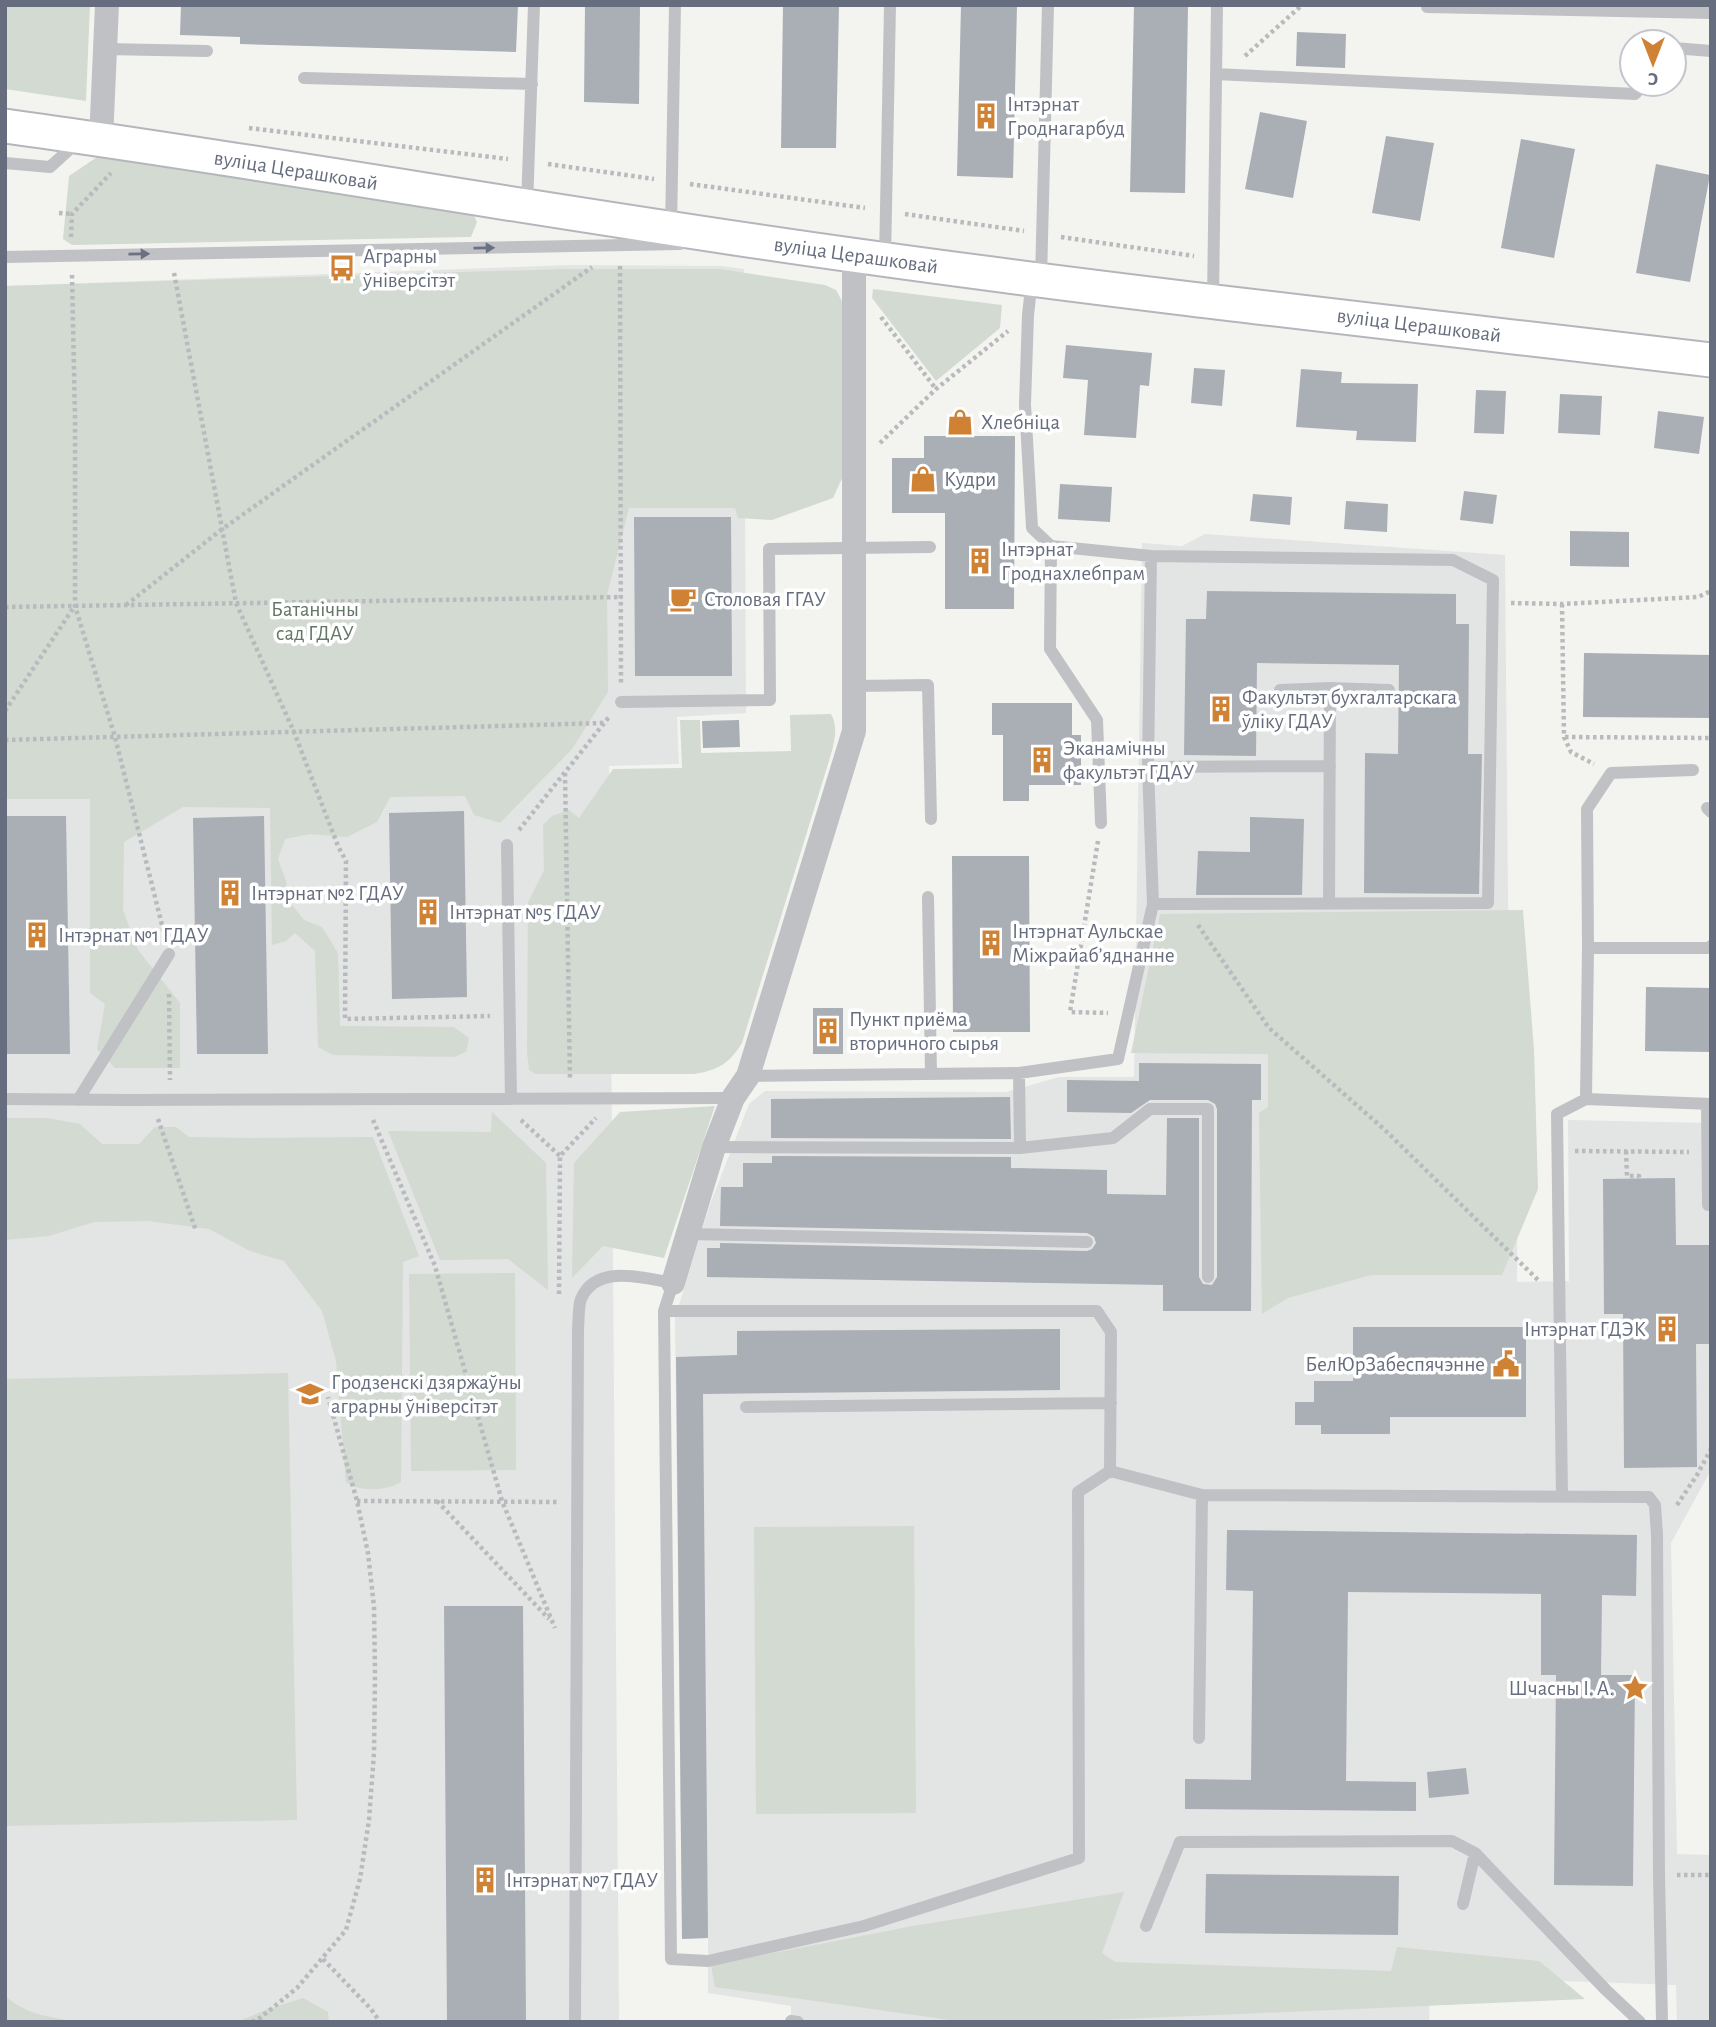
<svg xmlns="http://www.w3.org/2000/svg" width="1716" height="2027" font-family="'Alegreya Sans',sans-serif">
  <style>
    .built { fill: #e3e4e4 }
    .green { fill: #d3dad2 }
    .building { fill: #aaaeb5 }
    .lines { fill: none; stroke-linecap: round; stroke-linejoin: round }
    .secondary-casing { stroke: #b4b6bc; stroke-width: 37 }
    .path { stroke: #b9babd; stroke-width: 4.5; stroke-dasharray: 3.5 3.5; stroke-linecap: butt }
    .lane { stroke: #c0c1c5; stroke-width: 12 }
    .street { stroke: #c0c1c5; stroke-width: 24 }
    .secondary { stroke: #fff; stroke-width: 33 }
    .oneway { fill: #6a7182 }
    .labels { text-anchor: middle; stroke-width: 7; stroke-linejoin: round; paint-order: stroke }
    .poi-label { font-size: 21px; fill: #666d7e; stroke: #fff; text-anchor: start }
    .street-label { font-size: 21px; fill: #666d7e; stroke: #fff }
    .park-label { font-size: 21px; fill: #647665; stroke: #fff }
  </style>
  <rect width="100%" height="100%" fill="#f3f4f0"/>
  <path class="built" d="M570 265 721 266 744 269 746 713 677 717 679 764 609 766 619 2022H5V286Z
    M1205 534 1505 555 1508 901 1518 1123 1517 1282 1569 1281 1568 1120 1711 1123V1470L1671 1543 1677 1854 1711 1855V2022H1677L1676 1985 1430 1976 1429 2022H791V2006L708 1993V1938L682 1939 675 1318 709 1207 749 1104 765 1091 1006 1092 1059 1077H1134L1142 543 1182 546Z"/>
  <path class="green" d="M5 5H90L86 101 5 89Z
    M106 151 470 207 477 222 471 237 72 245 63 239 69 176Z
    M562 269H720L825 285 836 290 842 301 845 472 833 498 772 520 738 518 735 508H629L607 595 608 692 572 749 500 823 474 815 465 796 390 797 377 822 347 837 310 834 285 839 278 859 286 881 288 900 304 920 322 927 338 953 340 1026 454 1027 469 1038 466 1052 454 1057 333 1055 318 1047 315 951 295 933 286 941 272 945 270 808 183 807 124 842 123 910 138 950 180 1003V1068H115L97 1049 105 1004 90 993V799H5V286Z
    M873 289 1002 305 1000 328 936 381 872 298Z
    M831 714C838 727 835 738 832 751L742 1043C729 1064 718 1070 694 1074H536L529 1070 527 1052 528 902 544 870 543 825 552 816 569 810 579 818 613 769 682 768 680 720H700L701 753 791 751 790 715Z
    M1523 910 1534 1049 1538 1189 1502 1275H1371L1288 1298 1262 1314 1259 1113 1268 1107V1054L1131 1053 1160 914Z
    M715 1106 664 1258 603 1246 572 1278 574 1163 620 1112Z
    M492 1112 546 1163 548 1290 508 1259 440 1260 388 1131 491 1132Z
    M5 1118H48L80 1124 102 1144H139L155 1127H176L189 1137 248 1138 373 1137 419 1256 403 1262 401 1482C388 1491 359 1492 346 1482L336 1361 322 1311 284 1261 250 1251 209 1229 148 1221 94 1222 49 1236 5 1240Z
    M515 1273 516 1470 411 1471 409 1274Z
    M288 1373 297 1820 5 1826V1379Z
    M914 1526 916 1813 756 1814 754 1527Z
    M1124 1892 1102 1953 1115 1962 1391 1971 1397 1947 1539 1961 1585 1999 1054 2022H964L715 1987 711 1965 913 1926Z
    M5 1996C29 2016 50 2017 80 2022H5Z
    M303 1998 328 2012 329 2022H237L268 2009Z"/>
  <path class="building" d="M181 5H518L516 52 240 44V37L180 35Z
    M585 5H640L639 104 584 102Z
    M783 5H839L836 148H781Z
    M961 5H1017L1013 178 957 176Z
    M1134 5H1188L1185 193 1130 192Z
    M1297 32 1346 34 1345 68 1296 66Z
    M1260 112 1307 121 1293 198 1245 189Z
    M1386 136 1434 143 1420 221 1372 213Z
    M1521 139 1575 149 1554 258 1501 248Z
    M1656 164 1710 175 1690 282 1636 273Z
    M1066 345 1152 353 1149 386 1140 385 1136 438 1084 435 1088 380 1063 378Z
    M1194 368 1225 370 1222 406 1191 403Z
    M1301 369 1342 372 1341 383 1418 384 1416 442 1356 440 1357 431 1296 427Z
    M1476 390 1506 391 1504 434 1474 433Z
    M1560 394 1602 396 1600 435 1558 433Z
    M1658 411 1704 417 1699 454 1654 448Z
    M950 415H972V436H1015L1014 609H945V513H892V458H924V436H950Z
    M1060 484 1112 487 1110 522 1058 519Z
    M1464 491 1497 495 1493 524 1460 520Z
    M1253 494 1292 497 1290 525 1250 521Z
    M1346 501 1388 504 1387 532 1344 529Z
    M634 517H731L732 676H635Z
    M1570 531 1629 532V567L1570 566Z
    M1207 591 1456 594V624H1469L1468 754H1482L1479 894 1364 893 1365 753 1398 754 1399 665 1257 663 1256 756 1184 755 1186 619H1206Z
    M1584 653 1711 655V718L1583 717Z
    M992 703H1072V735H1081V785H1029V801H1003V735H992Z
    M739 720 740 747 703 748 702 721Z
    M464 811 467 997 392 999 389 813Z
    M5 816H66L70 1054H5Z
    M264 816 268 1054H197L193 818Z
    M1250 817 1304 819 1302 895H1196L1198 851 1250 852Z
    M952 856H1029L1030 1032H953Z
    M1646 987 1711 988V1052L1645 1051Z
    M813 1008H843V1054H813Z
    M1139 1063 1261 1064V1100H1252L1251 1311H1163V1285L707 1277V1248H720V1243L1087 1251 1092 1249 1096 1243 1094 1237 1087 1233 720 1226 721 1187H743V1163H772V1156L1011 1157V1168L1107 1170V1194L1166 1195 1167 1118H1199V1277L1203 1284 1212 1285 1217 1277V1109L1215 1104 1208 1100H1150L1131 1113 1067 1112V1080L1139 1081Z
    M1010 1097 1011 1139 771 1138V1099Z
    M1675 1178 1676 1245H1711V1344H1696L1697 1467 1624 1468 1623 1314H1604L1603 1179Z
    M1353 1327H1526V1417H1390V1434H1321V1425H1295V1402H1314V1381H1353Z
    M1060 1329V1390L703 1394 708 1938 682 1939 676 1357 737 1355V1331Z
    M1227 1530 1637 1535 1636 1596 1602 1595 1601 1675H1635L1633 1886 1554 1885 1556 1675H1541V1594L1348 1592 1346 1781 1416 1782V1811L1185 1809V1779L1251 1780 1253 1591 1226 1590Z
    M444 1606H523L526 2022H447Z
    M1466 1768 1469 1794 1429 1798 1427 1772Z
    M1206 1874 1399 1876 1398 1935 1205 1933Z"/>
  <g class="lines">
    <g class="secondary-casing">
      <path id="secondary" d="M5 126C288 165 569 216 852 255 1137 295 1424 326 1711 360"/>
    </g>
    <path class="path" d="M1245 56 1302 5
      M249 128 508 159
      M548 164 654 179
      M690 184 865 208
      M59 213 72 214
      M905 214 1024 231
      M71 237 72 214 111 173
      M1061 237 1194 256
      M620 266 621 684
      M174 273 236 603 294 732 338 846 346 861 345 1019 490 1016
      M72 275 75 418V606L115 737 165 937
      M881 317 936 389
      M880 443 936 389 1008 331
      M1511 603 1562 604 1698 597 1711 591
      M1562 604 1564 737 1571 752 1594 764
      M126 605 221 530 592 267
      M5 607 622 597
      M5 711 74 607
      M1565 737 1711 738
      M5 740 604 723
      M565 773 570 1080
      M519 830 609 717
      M1098 841 1070 1012 1108 1013
      M1198 925 1269 1028 1385 1130 1539 1281
      M169 994 170 1080
      M158 1119 196 1231
      M373 1120 435 1266 502 1501 555 1628
      M521 1120 560 1156
      M1575 1151 1689 1152
      M1626 1151 1627 1176H1639V1178
      M559 1294 560 1156 596 1118
      M357 1501 558 1502
      M437 1501 549 1619
      M1677 1505 1697 1475 1711 1449
      M1677 1875H1711
      M323 1959 371 2009 380 2022
      M252 2022 260 2018 297 1988 346 1930 360 1879 369 1820 374 1753 375 1674 374 1607 368 1553 357 1501 328 1397"/>
    <path class="lane" d="M1427 5V7L1711 13
      M1674 48 1711 51
      M105 49 207 51
      M1216 74 1635 94 1644 84
      M304 78 532 84
      M5 163 50 167 72 147 76 140
      M527 206 534 5
      M671 229 675 5
      M5 257 680 244
      M885 260 890 5
      M1032 279 1028 315 1025 404 1032 528 1051 546 1050 649 1097 720 1101 823
      M1041 279 1048 5
      M1213 300 1217 5
      M1051 546 1151 556 1453 560 1493 580 1488 903 1153 904 1148 767 1151 556
      M855 686 928 685 931 819
      M1280 690 1330 688 1389 690
      M621 702 770 700 769 549 930 547
      M1148 767 1330 766
      M1693 770 1611 773 1587 809 1588 948 1586 1099 1711 1104
      M1707 808 1711 812
      M507 845 511 1099
      M928 897 931 1074
      M1329 902 1330 688
      M1588 948H1708L1711 946
      M1019 1073 1020 1148 1113 1138 1150 1109H1208V1277
      M748 1076 1019 1073 1118 1059 1153 904
      M5 1099 128 1100 733 1098
      M78 1100 169 954
      M1707 1104 1708 1205
      M714 1147 1020 1148
      M688 1234 1087 1242
      M664 1311H1097L1111 1332 1110 1471 1202 1495
      M746 1407 1111 1403
      M1562 1497 1557 1114 1586 1099
      M1199 1738 1202 1495 1649 1497 1655 1505 1657 1535 1659 1875 1662 2022
      M1463 1904 1475 1853 1606 1990 1640 2022
      M1146 1926 1180 1842 1452 1841 1475 1853
      M791 2021 798 2022
      M575 2022 578 1328C579 1319 578 1307 581 1299 596 1263 644 1278 673 1283L664 1311 671 1959 708 1961 864 1926 1079 1858 1078 1492 1110 1471"/>
    <path class="street" d="M101 140 107 5
      M673 1283 714 1147 733 1098 748 1076 854 731V256"/>
    <use href="#secondary" class="secondary"/>
  </g>
  <defs><path id="oneway-solid" d="M-6-.8H1V-3.2L6.5 0L1 3.2V.8H-6Z" transform="scale(1.75)"/></defs>
  <g class="oneway">
    <use href="#oneway-solid" transform="translate(484 248) rotate(-1)"/>
    <use href="#oneway-solid" transform="translate(139 254) rotate(-1)"/>
  </g>
  <defs>
    <g id="building-bare" transform="scale(2.1)"><path d="M-4-6H4V6H1V3H-1V6H-4ZM-2.5-4.3h1.7v1.8h-1.7ZM.8-4.3h1.7v1.8H.8ZM-2.5-1h1.7V.8h-1.7ZM.8-1h1.7V.8H.8Z" fill="#d08234" stroke="#fff" stroke-width="2.5" paint-order="stroke"/></g>
    <g id="bus-bare" transform="scale(2.1)"><path d="M-5-6H5V4H4V6H2V4H-2V6H-4V4H-5ZM-3.5-4V0h7V-4ZM-3.5 1.2v1.5H-2V1.2ZM2 1.2v1.5H3.5V1.2Z" fill="#d08234" stroke="#fff" stroke-width="2.5" paint-order="stroke"/></g>
    <g id="shop-bare" transform="scale(2.1)"><path d="M-5-2.5h2.3a2.7 3.5 0 0 1 5.4 0H5L5.5 6h-11ZM-1.5-2.5h3a1.5 2.3 0 0 0-3 0Z" fill="#d08234" stroke="#fff" stroke-width="2.5" paint-order="stroke"/></g>
    <g id="cafe-bare" transform="scale(2.1)"><path d="M-5.5-4.5H6V0H3Q3 3.5 0 3.5H-2.5Q-5.5 3.5-5.5 0ZM3-3.2v2h1.7v-2ZM-6 4.5H4V6H-6Z" fill="#d08234" stroke="#fff" stroke-width="2.5" paint-order="stroke"/></g>
    <g id="civic-bare" transform="scale(2.1)"><path d="M-.6-6.5H3V-4.5H.6V-3L4-1V1h2V6H-6V1h2V-1L-.6-3ZM-1.2 2.5V6h2.4V2.5Z" fill="#d08234" stroke="#fff" stroke-width="2.5" paint-order="stroke"/></g>
    <g id="university-bare" transform="scale(2.1)"><path d="M0-5L7-2L0 1L-7-2ZM-4 1L0 2.5L4 1V4Q0 6-4 4Z" fill="#d08234" stroke="#fff" stroke-width="2.5" paint-order="stroke"/></g>
    <g id="sight-bare" transform="scale(2.1)"><path d="M0-6L1.8-2.2L6-1.7L2.9 1.2L3.7 5.4L0 3.3L-3.7 5.4L-2.9 1.2L-6-1.7L-1.8-2.2Z" fill="#d08234" stroke="#fff" stroke-width="2.5" paint-order="stroke"/></g>
  </defs>
  <g fill-rule="evenodd">
    <use href="#building-bare" x="986" y="116"/>
    <use href="#bus-bare" x="342" y="268"/>
    <use href="#shop-bare" x="960" y="422"/>
    <use href="#shop-bare" x="923" y="479"/>
    <use href="#building-bare" x="980" y="561"/>
    <use href="#cafe-bare" x="683" y="599"/>
    <use href="#building-bare" x="1221" y="709"/>
    <use href="#building-bare" x="1042" y="760"/>
    <use href="#building-bare" x="230" y="893"/>
    <use href="#building-bare" x="428" y="912"/>
    <use href="#building-bare" x="37" y="935"/>
    <use href="#building-bare" x="991" y="943"/>
    <use href="#building-bare" x="828" y="1031"/>
    <use href="#building-bare" x="1667" y="1329"/>
    <use href="#civic-bare" x="1506" y="1364"/>
    <use href="#university-bare" x="310" y="1394"/>
    <use href="#sight-bare" x="1635" y="1688"/>
    <use href="#building-bare" x="485" y="1880"/>
  </g>
  <g class="labels">
    <g class="poi-label">
      <text x="1007" y="111">Інтэрнат<tspan x="1007" dy="24">Гроднагарбуд</tspan></text>
      <text x="363" y="263">Аграрны<tspan x="363" dy="24">ўніверсітэт</tspan></text>
      <text x="981" y="429">Хлебніца</text>
      <text x="944" y="486">Кудри</text>
      <text x="1001" y="556">Інтэрнат<tspan x="1001" dy="24">Гроднахлебпрам</tspan></text>
      <text x="704" y="606">Столовая ГГАУ</text>
      <text x="1242" y="704">Факультэт бухгалтарскага<tspan x="1242" dy="24">ўліку ГДАУ</tspan></text>
      <text x="1063" y="755">Эканамічны<tspan x="1063" dy="24">факультэт ГДАУ</tspan></text>
      <text x="251" y="900">Інтэрнат №2 ГДАУ</text>
      <text x="449" y="919">Інтэрнат №5 ГДАУ</text>
      <text x="1012" y="938">Інтэрнат Аульскае<tspan x="1012" dy="24">Міжрайабʼяднанне</tspan></text>
      <text x="58" y="942">Інтэрнат №1 ГДАУ</text>
      <text x="849" y="1026">Пункт приёма<tspan x="849" dy="24">вторичного сырья</tspan></text>
      <text x="1646" y="1336" text-anchor="end">Інтэрнат ГДЭК</text>
      <text x="1485" y="1371" text-anchor="end">БелЮрЗабеспячэнне</text>
      <text x="331" y="1389">Гродзенскі дзяржаўны<tspan x="331" dy="24">аграрны ўніверсітэт</tspan></text>
      <text x="1614" y="1695" text-anchor="end">Шчасны І. А.</text>
      <text x="506" y="1887">Інтэрнат №7 ГДАУ</text>
    </g>
    <g class="street-label">
      <text transform="translate(296 170) rotate(9)" y="7">вуліца Церашковай</text>
      <text transform="translate(856 255) rotate(8)" y="7">вуліца Церашковай</text>
      <text transform="translate(1419 325) rotate(7)" y="7">вуліца Церашковай</text>
    </g>
    <g class="park-label">
      <text x="315" y="616">Батанічны<tspan x="315" dy="24">сад ГДАУ</tspan></text>
    </g>
  </g>
  <rect width="1716" height="2027" fill="none" stroke="#666d7e" stroke-width="14"/>
  <g transform="translate(1653 63) rotate(180)"><circle r="33" fill="#ffffff" stroke="#c2c5cb" stroke-width="2"/>
  <path d="M0-5L12 26L0 18L-12 26Z" fill="#d08234"/>
  <text y="-10" font-size="19" font-weight="bold" text-anchor="middle" fill="#666d7e">С</text>
  </g>
</svg>
